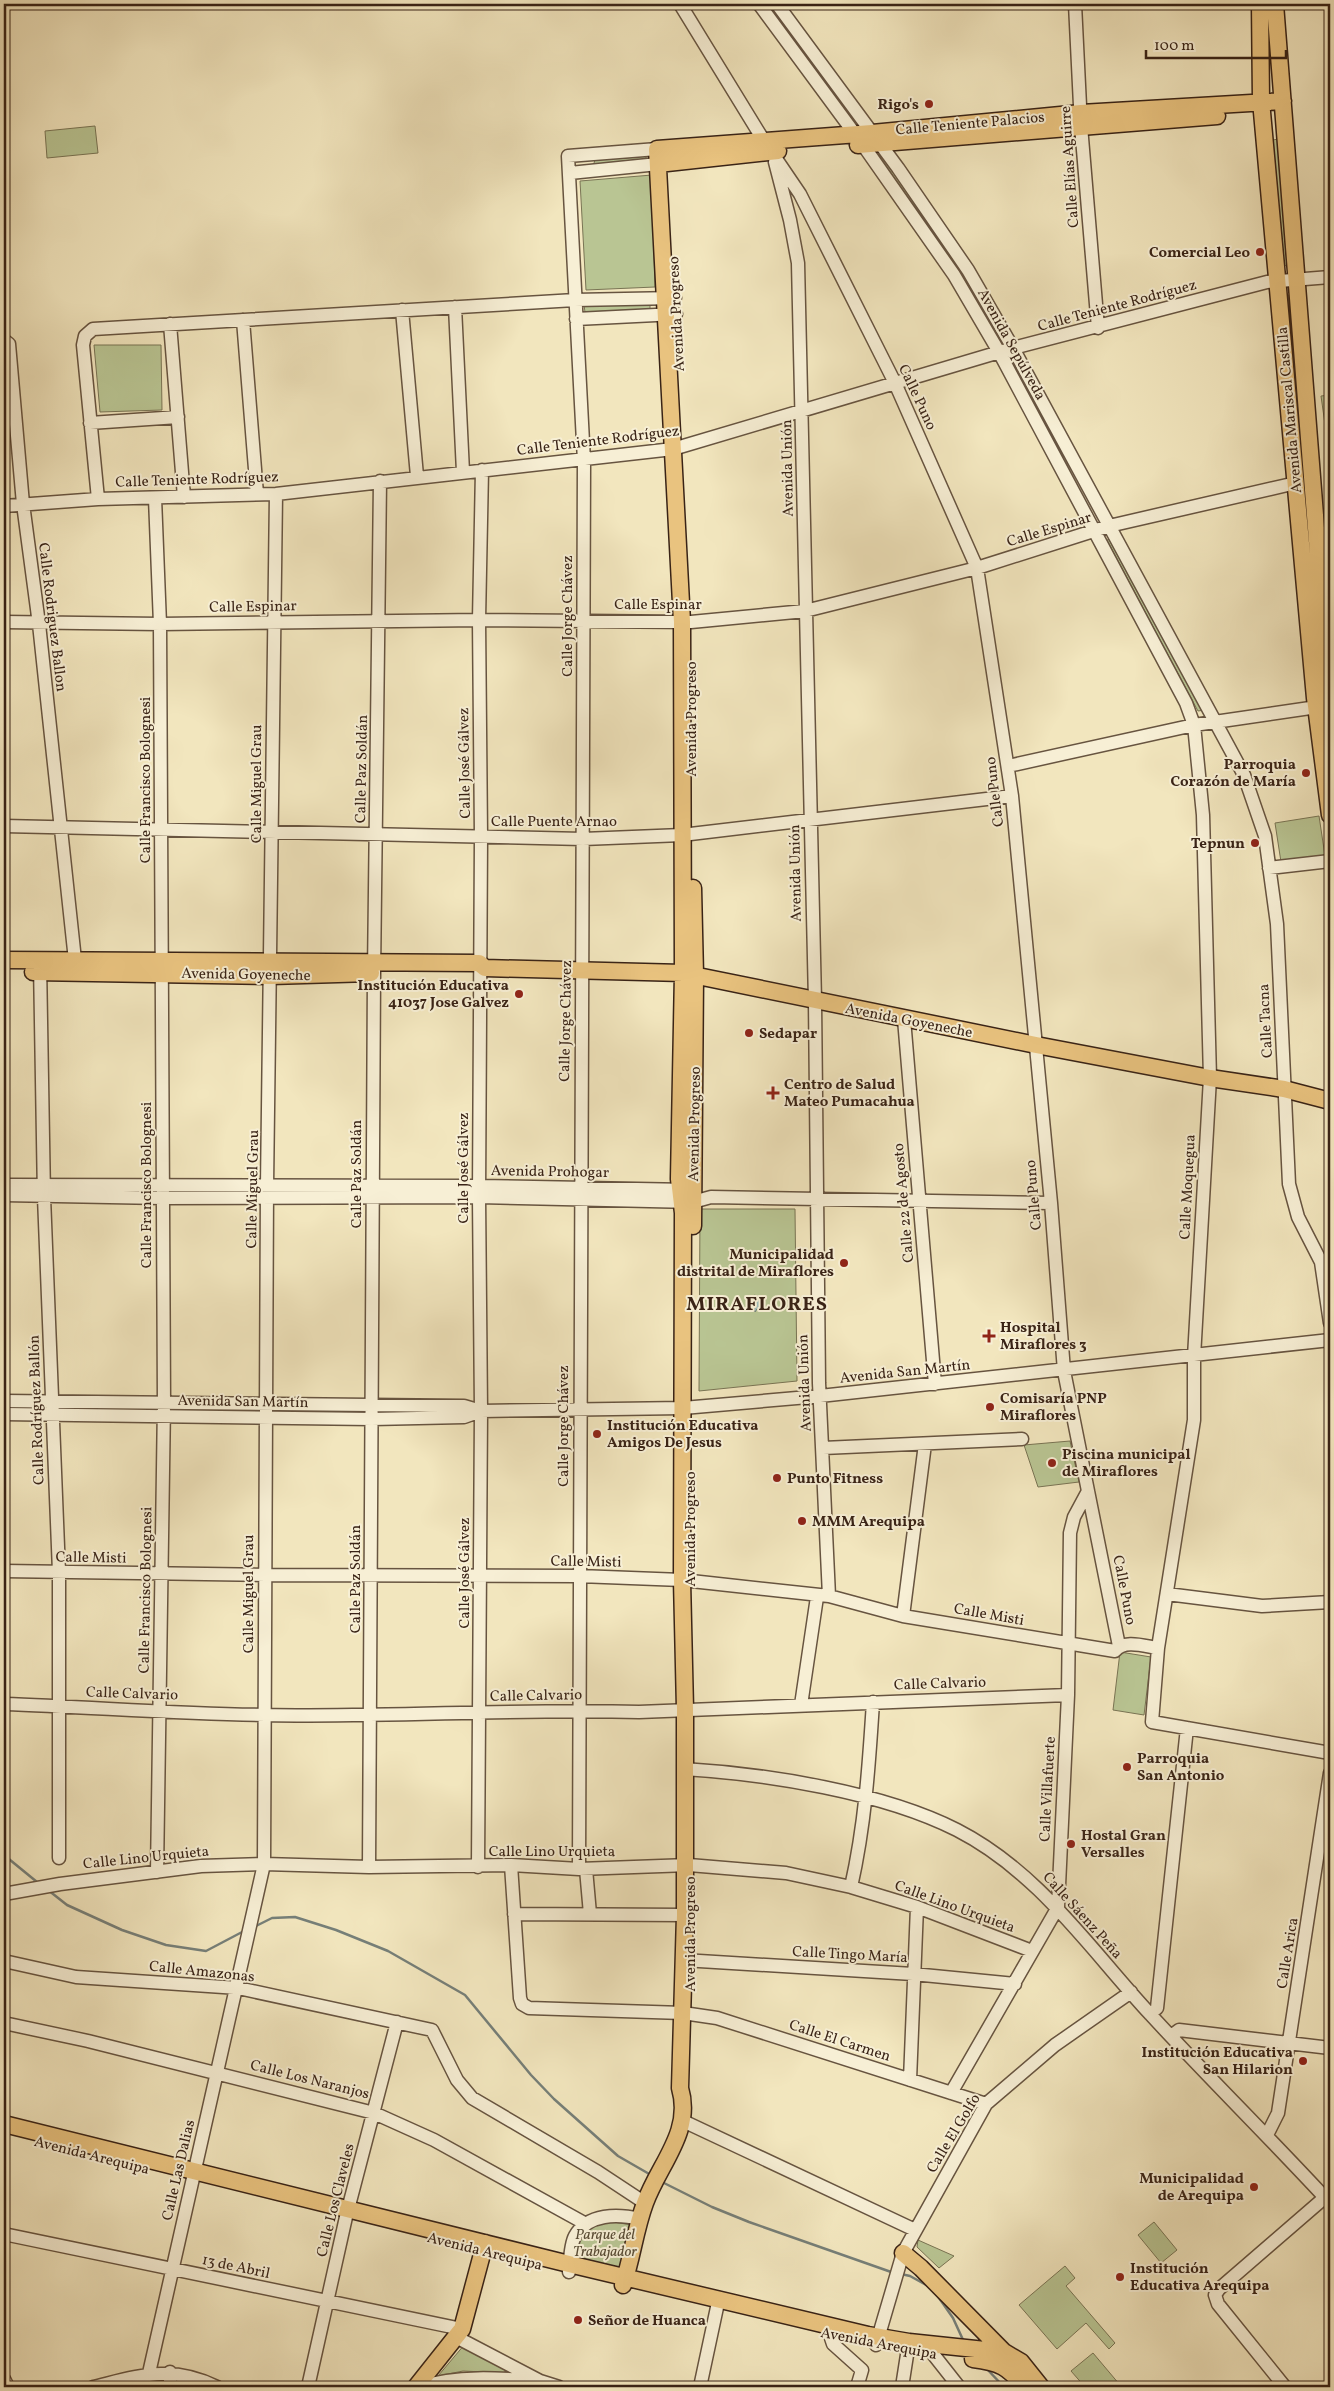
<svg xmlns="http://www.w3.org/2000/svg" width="1334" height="2391" font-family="Vollkorn,serif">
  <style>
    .green { fill: #b9c593; stroke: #797454 }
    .water { fill: #9ebdba; stroke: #767f78 }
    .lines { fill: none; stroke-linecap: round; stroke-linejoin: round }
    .stream { stroke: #767f78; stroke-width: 2.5 }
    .minor-casing { stroke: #675440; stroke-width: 15 }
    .major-casing { stroke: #392316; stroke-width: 19 }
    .minor { stroke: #f7efd5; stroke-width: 12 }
    .major { stroke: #e9c37f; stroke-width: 16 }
    .poi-dot { fill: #8f2418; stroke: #f7efd5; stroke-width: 2 }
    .labels { text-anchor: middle; stroke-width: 4; stroke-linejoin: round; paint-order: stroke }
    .poi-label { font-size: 15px; font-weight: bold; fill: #392316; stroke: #f7efd5; text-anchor: start }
    .street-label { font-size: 15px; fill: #392316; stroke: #f7efd5 }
    .park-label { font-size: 15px; font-style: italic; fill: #594c35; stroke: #f7efd5 }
    .district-label { font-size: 20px; font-weight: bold; letter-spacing: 1px; fill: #392316; stroke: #f7efd5 }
  </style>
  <rect width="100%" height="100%" fill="#f2e6be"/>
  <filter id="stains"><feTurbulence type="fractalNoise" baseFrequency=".004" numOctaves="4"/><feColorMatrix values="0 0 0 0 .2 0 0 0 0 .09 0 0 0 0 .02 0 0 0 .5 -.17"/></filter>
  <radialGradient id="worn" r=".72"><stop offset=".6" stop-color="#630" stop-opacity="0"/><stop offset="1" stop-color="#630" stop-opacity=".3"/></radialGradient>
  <path class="green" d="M764 4H771L854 117 850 119Z
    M95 126 98 153 47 158 45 131Z
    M1278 139 1288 265 1284 266 1273 140Z
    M883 155 962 264 1004 335 997 337 957 266 880 157Z
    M646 156V161L595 165 594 162 597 159Z
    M652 175 655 287 586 290 580 181Z
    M1289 295 1311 566 1285 296Z
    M650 302V309L585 312 584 305Z
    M94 345H161L162 410 100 412Z
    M1330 395V460L1321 396Z
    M1115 538 1205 710 1198 711 1107 540Z
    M1319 816 1325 856 1281 862 1275 823Z
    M700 1209H795L797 1381 699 1391Z
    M1070 1441 1079 1482 1038 1487 1024 1445Z
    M1120 1652 1151 1657 1144 1715 1113 1710Z
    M600 2220 632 2225 623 2269 574 2256C579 2240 586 2230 600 2220Z
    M1154 2222 1177 2250 1161 2263 1138 2235Z
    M918 2240 954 2256 939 2268 917 2247Z
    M1065 2266 1075 2278 1066 2286 1115 2343 1109 2349 1086 2323 1057 2349 1019 2305Z
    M465 2344 506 2369 504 2373 463 2371 438 2376Z
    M1093 2353 1120 2385 1117 2387H1085L1071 2371Z"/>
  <path class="water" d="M755 1295 762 1301 761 1310 757 1309 755 1312 754 1308 750 1310 747 1304 751 1297Z"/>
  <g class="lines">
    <path class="stream" d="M4 1855 37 1882
      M48 1890 67 1905 122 1930 166 1945 206 1951 244 1931
      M256 1926 272 1918 295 1917 336 1930 388 1951 465 1995 531 2075 554 2099 618 2156 651 2175
      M662 2182 712 2207 749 2222 894 2273
      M901 2274 910 2276 928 2286
      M937 2295 953 2318 964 2342
      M985 2367 1004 2387"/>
    <g class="minor-casing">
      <path id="minor" d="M680 4 764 141 800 194 895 383 977 568 1012 796 1051 1203 1064 1371 1119 1646
        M759 4 863 145 954 275 999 352 1186 703 1194 725 1203 815 1210 1078 1194 1357V1420L1158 1648 1152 1722 1330 1753
        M777 4 898 168 968 270 1013 348 1244 775 1265 836 1277 924 1289 1184 1298 1217 1321 1262 1330 1323
        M1075 4 1081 126 1098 328
        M775 162 790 220 798 263 815 1001 819 1383 829 1596
        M570 173 658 164
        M455 307 463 472
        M402 310 417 476
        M576 319 676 314
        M243 320 257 494
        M170 324 184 497
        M4 340 9 344 23 504 39 624 75 960
        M90 423 178 417
        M155 498 160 624 164 1403 157 1872
        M98 499 83 345 85 336 93 329 575 300 675 298
        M4 506 98 499 276 494 673 449 1013 348 1267 282 1330 277
        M4 622 160 624 479 620 691 622 805 611 977 568 1109 526 1296 483
        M1008 766 1194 725 1317 707
        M4 826 583 839 682 835 1012 796
        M1269 868 1330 861
        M40 963 44 1197 59 1572V1858
        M904 1019 935 1384
        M4 1185 479 1186 689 1190
        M4 1195 162 1198 479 1197 693 1202 711 1197 1051 1203
        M4 1401 464 1406 481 1411 683 1408 820 1396 1330 1340
        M4 1414 372 1419 464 1417 481 1411
        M823 1448 1022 1439
        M4 1571 265 1575 579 1576 682 1580 829 1596 903 1616 1115 1651C1124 1639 1144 1646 1158 1648
        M1167 1594 1262 1606 1330 1602
        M903 1616 925 1444
        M4 1704C91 1707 178 1714 265 1715 389 1718 514 1708 639 1712L1068 1695
        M801 1705 817 1597
        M684 1769C767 1774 882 1792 957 1830 1039 1872 1089 1948 1150 2014 1209 2078 1271 2139 1330 2203
        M511 1865 520 1998 522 2004 529 2008 683 2013 717 2018 986 2104
        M369 1867 374 973 380 481
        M478 1867 481 1411 479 1197 481 837 479 620 482 470
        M579 1869 584 461 568 156 657 149
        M586 1869 590 1914
        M851 1887C865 1825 869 1765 873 1702
        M4 1894 60 1884 201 1866 264 1864 369 1867 511 1865 579 1869 689 1865 786 1873 851 1887 917 1907 1032 1951
        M514 1914 685 1915
        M683 1960 913 1974 1015 1984
        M4 1961 76 1977 238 1988 432 2030 457 2080 472 2098 598 2172 645 2203
        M1150 2014 1157 2008 1187 1728
        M4 2023 88 2041 374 2113 434 2140 586 2224
        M1171 2036 1179 2030 1330 2048
        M910 2080 917 1907
        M951 2093 1058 1907 1068 1695 1070 1533 1074 1517 1088 1491
        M683 2121 915 2230
        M1267 2135 1278 2113 1330 1773
        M4 2234 462 2329
        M569 2272C570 2262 570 2245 575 2236 588 2213 618 2214 640 2219
        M830 2335 833 2344 862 2370 857 2387
        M456 2337 540 2381 559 2387
        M876 2345 903 2253 986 2104 1055 2045 1131 1992
        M933 2354 959 2387
        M149 2373 264 1864 267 1186 276 494
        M4 2379 8 2387
        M93 2387C139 2376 172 2364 217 2387
        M170 2387V2372
        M308 2387 346 2217 397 2022
        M419 2387C459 2375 498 2378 540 2381
        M700 2387 719 2298
        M902 2387 909 2342
        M1285 2387 1218 2304 1215 2295 1219 2289 1330 2193"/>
    </g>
    <g class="major-casing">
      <path id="major" d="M1260 4 1261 101 1315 698 1330 815
        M1275 4 1330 707
        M858 145 1217 116
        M658 164 778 151
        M4 960 479 963 485 968 683 973 1036 1045 1210 1078 1284 1089 1330 1101
        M33 972 271 976 371 973
        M693 1226 695 975 693 888
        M4 2124 569 2264 868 2335 909 2342 1004 2352 1021 2362 1041 2387
        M903 2253 921 2268 1004 2352
        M623 2285C632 2258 635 2230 645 2203 659 2164 693 2132 680 2088L685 1915V1709L682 1580 683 1213 679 1179 683 973 682 622 657 149 872 133 1081 113 1283 101
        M973 2359C1000 2362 1008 2367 1025 2387
        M416 2387 462 2329 485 2243"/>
    </g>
    <use href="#minor" class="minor"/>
    <use href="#major" class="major"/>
  </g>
  <g class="poi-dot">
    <circle cx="929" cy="104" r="5"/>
    <circle cx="1260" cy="252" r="5"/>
    <circle cx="1306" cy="773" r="5"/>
    <circle cx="1255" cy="843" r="5"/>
    <circle cx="519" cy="994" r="5"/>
    <circle cx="749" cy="1033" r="5"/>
    <path d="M770.5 1085.5h5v5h5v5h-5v5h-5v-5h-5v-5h5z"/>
    <circle cx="844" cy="1263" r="5"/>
    <path d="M986.5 1328.5h5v5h5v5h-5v5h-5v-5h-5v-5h5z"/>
    <circle cx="990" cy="1407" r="5"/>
    <circle cx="597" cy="1434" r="5"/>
    <circle cx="1052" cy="1463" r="5"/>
    <circle cx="777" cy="1478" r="5"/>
    <circle cx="802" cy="1521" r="5"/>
    <circle cx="1127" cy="1767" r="5"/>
    <circle cx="1071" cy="1844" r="5"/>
    <circle cx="1303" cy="2061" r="5"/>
    <circle cx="1254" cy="2187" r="5"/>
    <circle cx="1120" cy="2277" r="5"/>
    <circle cx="578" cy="2320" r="5"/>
  </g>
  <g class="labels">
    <g class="poi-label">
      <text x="919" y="109" text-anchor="end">Rigo's</text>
      <text x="1250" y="257" text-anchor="end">Comercial Leo</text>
      <text x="1296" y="769" text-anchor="end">Parroquia<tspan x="1296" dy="17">Corazón de María</tspan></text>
      <text x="1245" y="848" text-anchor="end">Tepnun</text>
      <text x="509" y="990" text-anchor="end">Institución Educativa<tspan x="509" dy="17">41037 Jose Galvez</tspan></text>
      <text x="759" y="1038">Sedapar</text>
      <text x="784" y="1089">Centro de Salud<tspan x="784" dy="17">Mateo Pumacahua</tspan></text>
      <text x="834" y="1259" text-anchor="end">Municipalidad<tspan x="834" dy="17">distrital de Miraflores</tspan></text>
      <text x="1000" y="1332">Hospital<tspan x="1000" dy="17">Miraflores 3</tspan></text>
      <text x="1000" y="1403">Comisaría PNP<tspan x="1000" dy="17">Miraflores</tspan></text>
      <text x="607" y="1430">Institución Educativa<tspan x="607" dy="17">Amigos De Jesus</tspan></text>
      <text x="1062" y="1459">Piscina municipal<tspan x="1062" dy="17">de Miraflores</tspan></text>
      <text x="787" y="1483">Punto Fitness</text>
      <text x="812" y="1526">MMM Arequipa</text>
      <text x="1137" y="1763">Parroquia<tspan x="1137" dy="17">San Antonio</tspan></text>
      <text x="1081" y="1840">Hostal Gran<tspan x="1081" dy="17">Versalles</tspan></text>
      <text x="1293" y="2057" text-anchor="end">Institución Educativa<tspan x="1293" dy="17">San Hilarion</tspan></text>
      <text x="1244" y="2183" text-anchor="end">Municipalidad<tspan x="1244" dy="17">de Arequipa</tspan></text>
      <text x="1130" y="2273">Institución<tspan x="1130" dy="17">Educativa Arequipa</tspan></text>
      <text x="588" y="2325">Señor de Huanca</text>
    </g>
    <g class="street-label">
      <text transform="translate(970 123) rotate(-5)" y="5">Calle Teniente Palacios</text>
      <text transform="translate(1069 167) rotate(-94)" y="5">Calle Elías Aguirre</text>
      <text transform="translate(1117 305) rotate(-15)" y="5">Calle Teniente Rodríguez</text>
      <text transform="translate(676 314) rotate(-93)" y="5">Avenida Progreso</text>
      <text transform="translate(1012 344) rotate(61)" y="5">Avenida Sepúlveda</text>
      <text transform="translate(918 397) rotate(65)" y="5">Calle Puno</text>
      <text transform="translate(1289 410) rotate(-95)" y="5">Avenida Mariscal Castilla</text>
      <text transform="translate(598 440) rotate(-7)" y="5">Calle Teniente Rodríguez</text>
      <text transform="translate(787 468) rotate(-91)" y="5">Avenida Unión</text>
      <text transform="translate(197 479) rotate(-2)" y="5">Calle Teniente Rodríguez</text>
      <text transform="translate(1049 529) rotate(-17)" y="5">Calle Espinar</text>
      <text x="658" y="609">Calle Espinar</text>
      <text transform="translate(253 606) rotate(-1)" y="5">Calle Espinar</text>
      <text transform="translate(567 616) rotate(-90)" y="5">Calle Jorge Chávez</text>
      <text transform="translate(53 617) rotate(83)" y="5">Calle Rodriguez Ballon</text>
      <text transform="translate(691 719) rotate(-90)" y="5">Avenida Progreso</text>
      <text transform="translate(464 763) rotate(-91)" y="5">Calle José Gálvez</text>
      <text transform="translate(361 769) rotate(-89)" y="5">Calle Paz Soldán</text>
      <text transform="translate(145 780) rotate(-90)" y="5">Calle Francisco Bolognesi</text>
      <text transform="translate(256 784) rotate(-90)" y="5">Calle Miguel Grau</text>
      <text transform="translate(994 792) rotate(-97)" y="5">Calle Puno</text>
      <text x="554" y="826">Calle Puente Arnao</text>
      <text transform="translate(795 873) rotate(-91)" y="5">Avenida Unión</text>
      <text transform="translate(246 974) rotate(1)" y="5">Avenida Goyeneche</text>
      <text transform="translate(909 1020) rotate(11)" y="5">Avenida Goyeneche</text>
      <text transform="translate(565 1021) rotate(-89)" y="5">Calle Jorge Chávez</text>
      <text transform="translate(1265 1021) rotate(-93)" y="5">Calle Tacna</text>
      <text transform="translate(694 1124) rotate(-89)" y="5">Avenida Progreso</text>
      <text transform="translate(463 1168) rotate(-90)" y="5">Calle José Gálvez</text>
      <text transform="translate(550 1171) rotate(1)" y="5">Avenida Prohogar</text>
      <text transform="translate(356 1174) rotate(-90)" y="5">Calle Paz Soldán</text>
      <text transform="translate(146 1185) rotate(-90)" y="5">Calle Francisco Bolognesi</text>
      <text transform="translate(1187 1187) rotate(-87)" y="5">Calle Moquegua</text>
      <text transform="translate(252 1189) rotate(-89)" y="5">Calle Miguel Grau</text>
      <text transform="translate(1033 1195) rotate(-95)" y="5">Calle Puno</text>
      <text transform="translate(903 1203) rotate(-95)" y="5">Calle 22 de Agosto</text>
      <text transform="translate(905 1371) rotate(-6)" y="5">Avenida San Martín</text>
      <text transform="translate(804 1383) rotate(-92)" y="5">Avenida Unión</text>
      <text transform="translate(243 1401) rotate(1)" y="5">Avenida San Martín</text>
      <text transform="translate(36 1410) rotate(-92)" y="5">Calle Rodríguez Ballón</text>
      <text transform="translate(563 1426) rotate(-90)" y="5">Calle Jorge Chávez</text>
      <text transform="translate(690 1529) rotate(-90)" y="5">Avenida Progreso</text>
      <text transform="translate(91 1557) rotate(1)" y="5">Calle Misti</text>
      <text transform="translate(586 1561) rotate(1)" y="5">Calle Misti</text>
      <text transform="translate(464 1573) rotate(-90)" y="5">Calle José Gálvez</text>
      <text transform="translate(355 1579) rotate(-90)" y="5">Calle Paz Soldán</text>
      <text transform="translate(145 1590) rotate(-89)" y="5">Calle Francisco Bolognesi</text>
      <text transform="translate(1125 1590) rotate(79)" y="5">Calle Puno</text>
      <text transform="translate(248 1594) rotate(-90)" y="5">Calle Miguel Grau</text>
      <text transform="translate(989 1614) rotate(10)" y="5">Calle Misti</text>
      <text transform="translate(940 1683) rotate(-2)" y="5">Calle Calvario</text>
      <text transform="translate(132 1693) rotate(2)" y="5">Calle Calvario</text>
      <text transform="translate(536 1695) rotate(-1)" y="5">Calle Calvario</text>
      <text transform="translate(1047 1789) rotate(-87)" y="5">Calle Villafuerte</text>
      <text x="552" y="1856">Calle Lino Urquieta</text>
      <text transform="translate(146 1857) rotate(-6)" y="5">Calle Lino Urquieta</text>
      <text transform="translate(955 1906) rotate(20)" y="5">Calle Lino Urquieta</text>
      <text transform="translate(1083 1915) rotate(48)" y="5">Calle Sáenz Peña</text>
      <text transform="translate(690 1934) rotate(-90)" y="5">Avenida Progreso</text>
      <text transform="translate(1287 1953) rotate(-81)" y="5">Calle Arica</text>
      <text transform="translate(850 1954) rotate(3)" y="5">Calle Tingo María</text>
      <text transform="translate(202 1971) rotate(6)" y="5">Calle Amazonas</text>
      <text transform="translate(840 2040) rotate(18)" y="5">Calle El Carmen</text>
      <text transform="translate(310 2079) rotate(14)" y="5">Calle Los Naranjos</text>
      <text transform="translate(953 2133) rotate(-59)" y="5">Calle El Golfo</text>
      <text transform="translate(92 2155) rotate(14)" y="5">Avenida Arequipa</text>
      <text transform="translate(178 2170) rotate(-77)" y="5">Calle Las Dalias</text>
      <text transform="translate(335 2200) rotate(-76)" y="5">Calle Los Claveles</text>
      <text transform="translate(485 2251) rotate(14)" y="5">Avenida Arequipa</text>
      <text transform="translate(236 2266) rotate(12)" y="5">13 de Abril</text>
      <text transform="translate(879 2343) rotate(11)" y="5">Avenida Arequipa</text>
    </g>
    <g class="park-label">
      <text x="605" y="2239">Parque del<tspan x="605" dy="17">Trabajador</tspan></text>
    </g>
    <g class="district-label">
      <text x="757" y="1310">MIRAFLORES</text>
    </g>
  </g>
  <rect width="1334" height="2391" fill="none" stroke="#f2e6be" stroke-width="20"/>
  <rect x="5" y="5" width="1324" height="2381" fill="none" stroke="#392316" stroke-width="2.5"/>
  <rect x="10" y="10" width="1314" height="2371" fill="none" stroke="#392316"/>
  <path d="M1146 50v8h140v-8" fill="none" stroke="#392316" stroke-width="2.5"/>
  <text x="1154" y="50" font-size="15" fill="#392316" stroke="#f7efd5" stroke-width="4" paint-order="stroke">100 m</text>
  <rect width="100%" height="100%" filter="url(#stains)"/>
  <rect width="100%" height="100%" fill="url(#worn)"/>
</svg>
